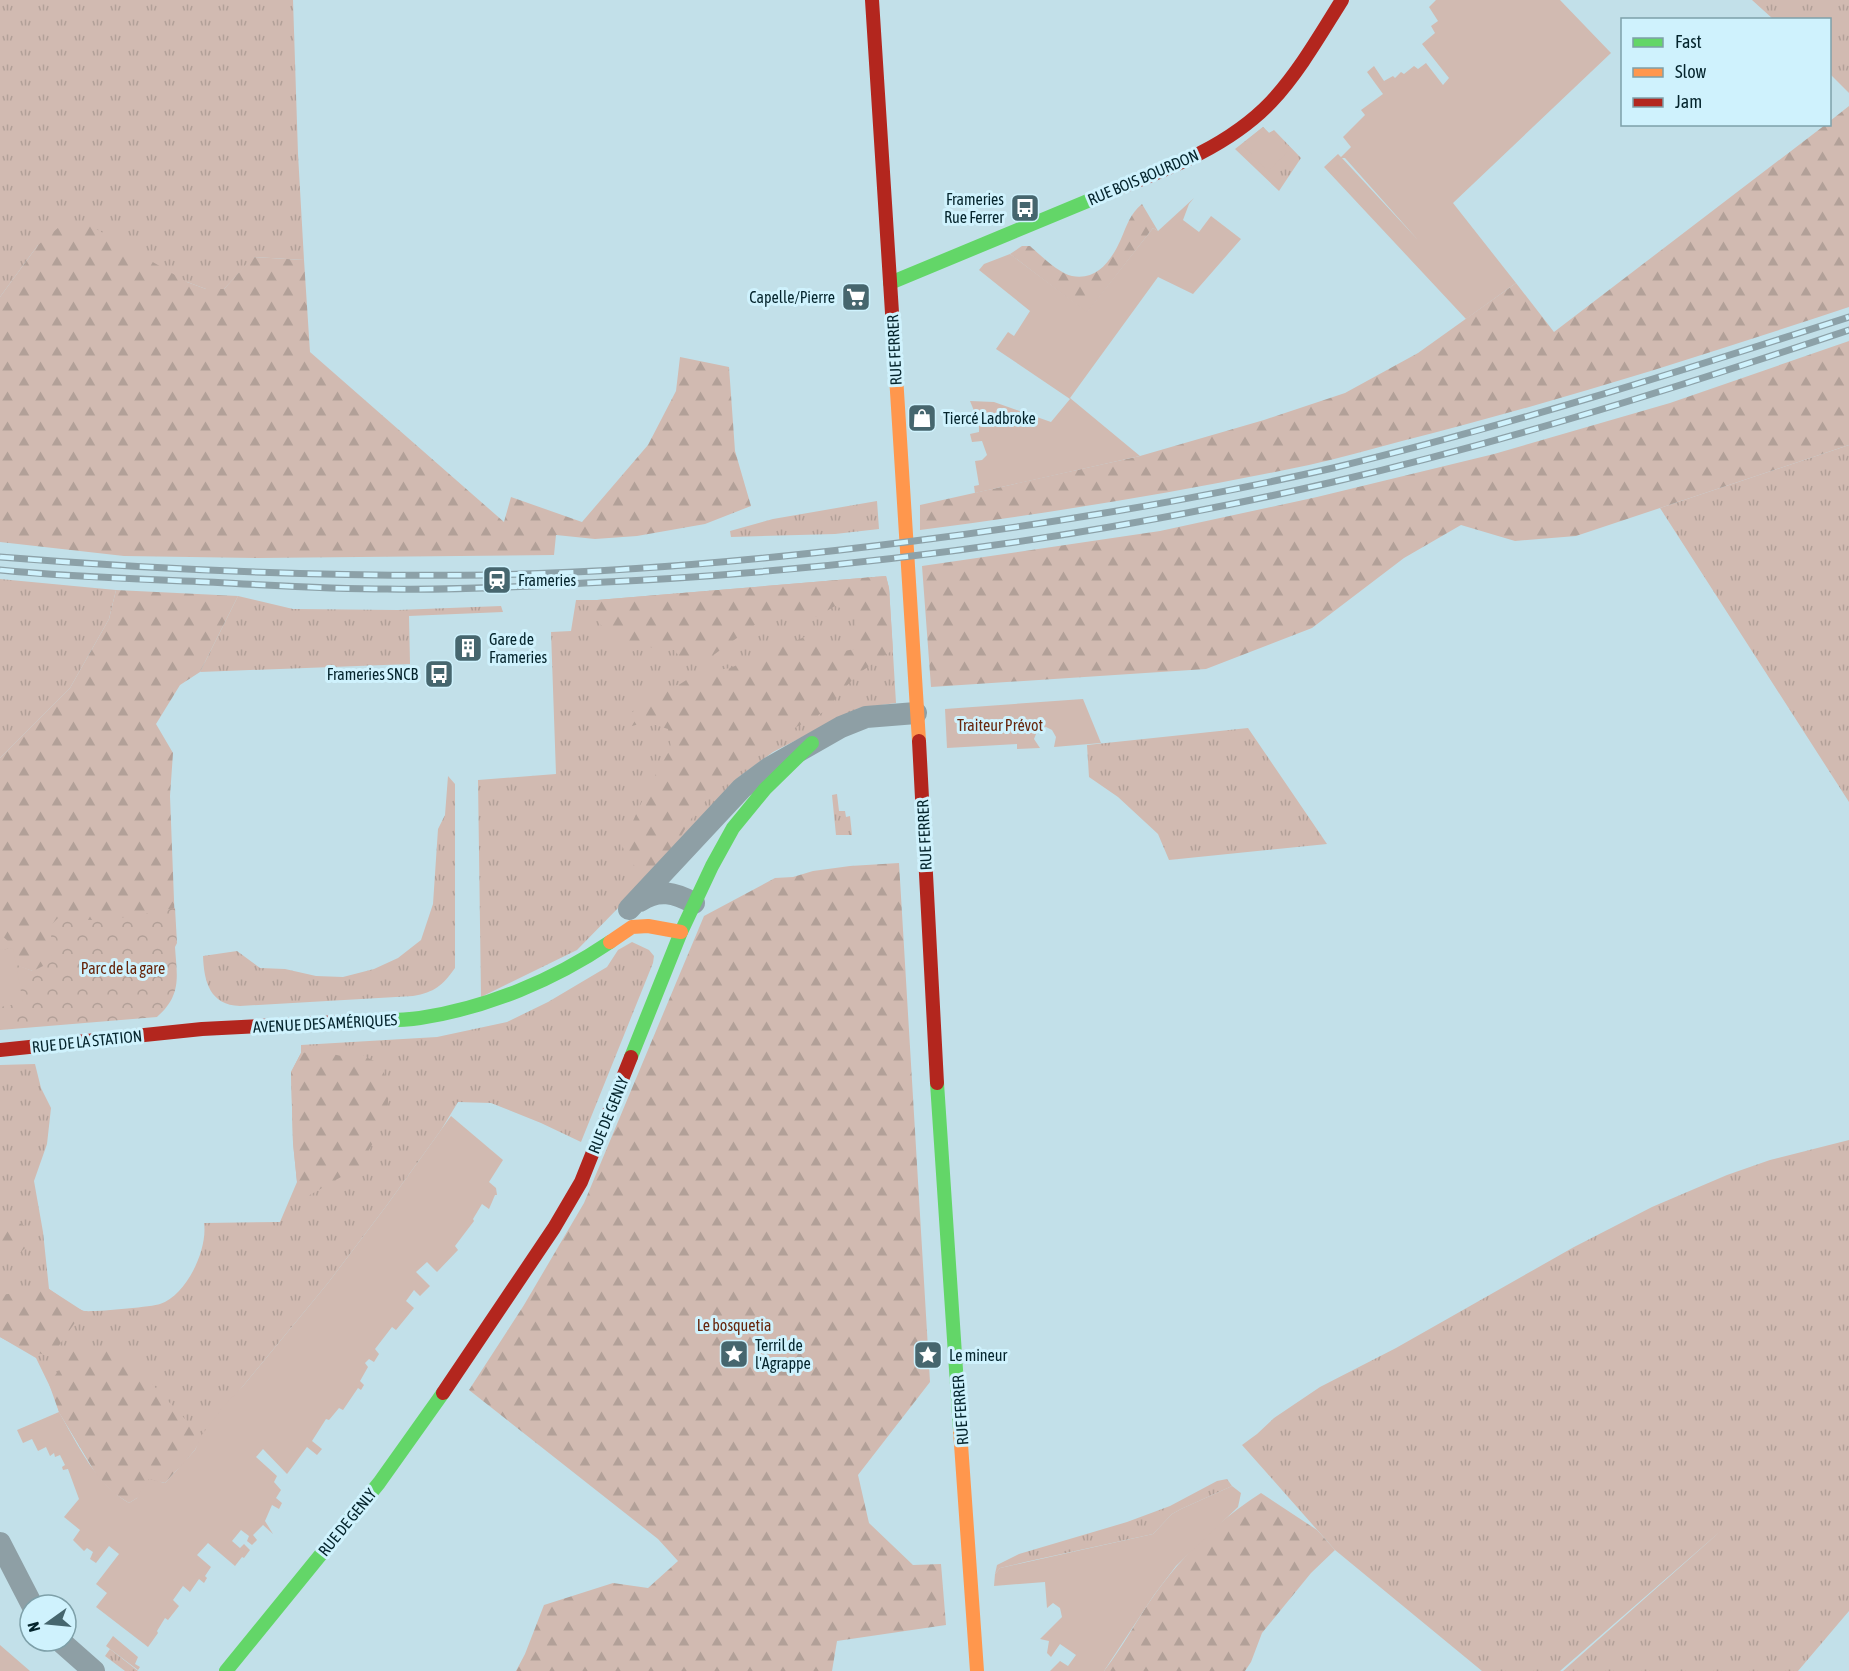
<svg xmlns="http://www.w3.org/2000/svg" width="1849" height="1671" font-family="'Asap Condensed',sans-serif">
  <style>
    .grass { fill: url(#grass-tufts) }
    .forest { fill: url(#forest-firs) }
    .park { fill: url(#park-crowns) }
    .garden { fill: #d1bab1; fill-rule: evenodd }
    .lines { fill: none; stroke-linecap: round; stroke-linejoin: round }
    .street { stroke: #8e9fa5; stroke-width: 22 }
    .fast { stroke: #63d668; stroke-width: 14 }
    .slow { stroke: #ff974d; stroke-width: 14 }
    .jam { stroke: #b3261e; stroke-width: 14 }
    .rail-casing { stroke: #8ca1a8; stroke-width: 7 }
    .rail { stroke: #cff2fd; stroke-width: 4.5; stroke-dasharray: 14; stroke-linecap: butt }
    .labels { text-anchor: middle; stroke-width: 6; stroke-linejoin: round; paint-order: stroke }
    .street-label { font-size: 16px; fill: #04242c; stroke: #cff2fd }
    .poi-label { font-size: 16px; fill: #04242c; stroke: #cff2fd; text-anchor: start }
    .park-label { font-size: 16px; fill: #67260d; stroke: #cff2fd }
  </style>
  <defs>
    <pattern id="grass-tufts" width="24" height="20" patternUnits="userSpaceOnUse" patternTransform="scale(1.5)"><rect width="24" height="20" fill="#d1bab1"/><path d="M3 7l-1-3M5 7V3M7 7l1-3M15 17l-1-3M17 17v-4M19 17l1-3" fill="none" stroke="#b2a098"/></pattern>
    <pattern id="forest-firs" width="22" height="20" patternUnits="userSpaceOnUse" patternTransform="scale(1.5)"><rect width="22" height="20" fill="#d1bab1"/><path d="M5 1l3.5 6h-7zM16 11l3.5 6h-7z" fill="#b2a098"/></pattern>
    <pattern id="park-crowns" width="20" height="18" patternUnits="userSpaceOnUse" patternTransform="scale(1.5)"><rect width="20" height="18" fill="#d1bab1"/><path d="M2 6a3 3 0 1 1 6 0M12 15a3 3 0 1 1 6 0" fill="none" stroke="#b2a098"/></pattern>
  </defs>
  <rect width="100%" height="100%" fill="#c2e0e9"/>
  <path class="grass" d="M0 0H293L298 154 304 260 254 257 224 289H206L187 282 38 245 0 297Z
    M1752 0H1849V93L1830 74V20L1773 19Z
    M1263 127 1269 133 1274 130 1301 158 1279 191 1235 149Z
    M1849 445V802L1660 508Z
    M877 501 879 529 835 534 731 537 730 531 773 519Z
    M886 576 889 588 896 703 859 708 773 752 740 776 623 903 577 950 481 997 478 780 556 774 551 632 571 631 576 600H597Z
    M0 579 116 590 109 619 70 688 0 758Z
    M238 596 293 609 398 610 501 606 503 612 409 616 410 664 200 672Z
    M1248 728 1327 844 1169 860 1158 834 1118 797 1089 777 1087 745Z
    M448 776 455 784V968C442 986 435 992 413 996L240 1006C210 1005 204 982 203 956L237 951 260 968 285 969 316 976 343 977 374 969 398 958 421 940 433 904 438 829 445 815Z
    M837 794 839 811H845L846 817 850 816 852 835H836L832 795Z
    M632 942 649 950 654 956 653 963 581 1142 541 1123 491 1103 458 1102 441 1130 387 1205 328 1283 234 1397 182 1466 137 1498 115 1494 98 1477 59 1412 54 1395 36 1358 0 1337V1065L35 1064 41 1088 51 1108 47 1144 34 1181 43 1232 49 1289C58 1295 77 1310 85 1311 94 1312 152 1307 160 1304 187 1295 208 1249 204 1223L280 1222 297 1182 293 1143 291 1072 301 1053V1045L437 1037 507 1022 548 1002 607 967 618 950Z
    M1849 1140V1611L1798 1671H1563L1723 1529 1560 1671H1482L1335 1550 1242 1445 1257 1434 1274 1418 1320 1387 1396 1348 1574 1247 1652 1207 1727 1175 1770 1160Z
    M1227 1479 1232 1486 1181 1509 1172 1514 1153 1534 1025 1562 1000 1568 995 1574 997 1565 1019 1554 1127 1522 1170 1506 1217 1481Z
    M110 1649 138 1671H125L105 1656Z"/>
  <path class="forest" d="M1849 106V307C1701 356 1554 403 1402 441 1371 449 1340 458 1309 465 1180 492 1051 513 920 530V505L1140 456 1264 420 1345 393 1418 353 1516 283 1554 332 1825 125 1830 124V121Z
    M1142 204 1158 231 1153 228 1087 313 1010 254 1022 246H1030C1040 255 1060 274 1072 276 1098 281 1112 259 1121 239 1127 225 1130 214 1142 204Z
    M91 226 187 282 206 289H224L253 257 304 260 310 352 504 522 511 497 582 522 648 445 676 391 680 357 729 367 735 451 751 506 705 524 637 536 595 539 556 535 554 555 258 558 124 556 0 542V297L38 245 59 227Z
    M1849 341V445L1576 536 1515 541 1461 525 1404 558 1312 628 1206 669 931 687 922 566 1160 531 1317 497 1494 454 1670 403Z
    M886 576 889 588 893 650 859 673 839 694 827 710 750 753 717 787 691 819 674 848 647 877 628 860 622 845 649 786 671 748 668 729 646 722 632 726 625 719 651 695 680 684 696 674 730 668 807 636 840 652 859 648 854 613 835 606 817 617 788 613 767 616 708 659 686 664 674 650H658L650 647 626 653 592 615 597 600Z
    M116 590 238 596 200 672 180 685 156 724 173 753 170 796 175 926 74 985 0 960V758L70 688 109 619Z
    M899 863 930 1382 858 1475 869 1523 913 1565 941 1564 946 1625 837 1641 832 1671H516L525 1654 544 1605 613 1583 648 1588 678 1561 658 1539 469 1390 524 1305 584 1203 704 916 775 878 793 877 813 871 850 866Z
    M320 1051 341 1056H364L380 1064 389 1085 387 1118 360 1166 308 1196 297 1182 293 1143 291 1072 301 1053Z
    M0 1213 25 1226 33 1240 21 1252 0 1250Z
    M49 1289 83 1311 51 1357 19 1347 0 1337V1295Z
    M76 1346 120 1350 201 1436 195 1450 165 1483 149 1479 137 1498 129 1503 115 1494 98 1477 59 1412 49 1384Z
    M1261 1493 1317 1530 1335 1550 1311 1573 1262 1633 1251 1662 1245 1671H1104C1123 1647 1137 1619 1155 1594 1183 1555 1221 1518 1261 1493Z"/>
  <path class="park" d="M175 908 177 943 175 947C177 977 182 995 157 1017L0 1030V935C12 941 14 953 17 965L33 971 51 962 52 944 50 926 61 915C97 927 139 914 175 908Z"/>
  <path class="garden" d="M1436 0H1560L1611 53 1453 203 1516 283 1466 319 1324 167 1338 154 1341 157 1351 147 1343 137 1365 115 1361 110 1383 94 1367 72 1374 66 1384 81 1393 76 1395 78 1401 72 1404 74 1414 66 1418 69 1426 63 1443 85 1449 78 1422 44 1435 33 1431 26 1438 21 1429 7ZM1345 158 1418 240 1342 158Z
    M1263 127 1269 133 1273 131 1290 149 1268 172 1242 144Z
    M1194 198 1189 204 1183 220 1199 232 1211 216 1241 239 1193 294 1158 277 1070 398 1140 456 975 493 974 486 979 485 975 461 982 460 987 455 982 441 972 442 970 434 979 432V423L970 401 994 402 1051 422 1070 399 996 349 1008 332 1014 336 1030 311 979 270 984 264 1010 254 1087 312 1153 228 1158 231Z
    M1083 699 1101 743 1054 747 1056 737 1052 730 1046 727 1038 729 1034 739 1040 748 1017 749V744L947 748 945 709Z
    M13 948 23 1003 0 1007V950Z
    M451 1116 503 1160 489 1182 496 1188 497 1195H495L489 1209 482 1204 473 1219 474 1221 455 1246 458 1250 437 1272 427 1262 416 1272 430 1286 420 1296 414 1290 406 1301 414 1308 396 1330 392 1327 375 1349 379 1354 374 1362 369 1359 365 1363 368 1367 360 1381 364 1385 361 1390 358 1388 343 1410 339 1408 329 1420 326 1419 312 1441 322 1449 317 1455 307 1447 287 1474 263 1449 256 1457 277 1476 274 1482 281 1490 276 1498 282 1503 279 1509 272 1505 265 1521 273 1534 263 1525 253 1535 257 1540 252 1545 247 1541 249 1536 241 1530 232 1541 240 1548 244 1544 250 1550 244 1558 242 1557 235 1566 208 1543 197 1555 211 1567 205 1576 207 1578 204 1583 199 1579 190 1592 183 1586 173 1600 179 1606 168 1620 165 1618 157 1631 158 1633 148 1647 96 1607 107 1593 96 1584 119 1554 109 1546 96 1563 90 1559 93 1552 87 1548 84 1551 73 1540 80 1530 64 1517 79 1499 68 1469 63 1470 62 1467 65 1465 60 1455 55 1457 54 1453 50 1456 46 1447 38 1451 32 1439 23 1443 17 1430 59 1412C78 1445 95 1483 129 1503L137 1498 149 1479 165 1483 195 1450 201 1436 223 1407 243 1386 328 1283 387 1205Z
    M1232 1486 1241 1493 1238 1507 1176 1566 1154 1595 1104 1671H1050L1060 1661 1068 1666 1076 1655 1060 1644 1051 1657 1047 1653 1049 1641 1040 1639 1062 1617 1060 1608 1053 1603 1047 1608 1045 1582 994 1586 995 1574 1000 1568 1153 1534 1172 1514 1181 1509Z
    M113 1636 138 1657 135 1664 140 1667 138 1670 106 1646Z
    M0 1645 30 1671H0Z"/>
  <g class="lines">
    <path class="street" d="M640 901C659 888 675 893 694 903
      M629 909 742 788 769 768 841 727 866 717 916 713
      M0 1543 32 1605
      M60 1641 94 1671"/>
    <path class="fast" d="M890 283 1119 188
      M361 1021C380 1020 401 1021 420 1018 487 1008 554 980 610 942
      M631 1057 681 932 712 866 733 828 765 789 812 743
      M937 1083 960 1430
      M226 1671 379 1483 443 1393"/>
    <path class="slow" d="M894 344 919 741
      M610 942 632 927 648 926 681 932
      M960 1430 977 1671"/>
    <path class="jam" d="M872 0 894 344
      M1119 188C1173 167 1230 145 1271 102 1299 72 1320 35 1342 0
      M919 741 937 1083
      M0 1050 202 1029 361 1021
      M443 1393 554 1228 581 1182 631 1057"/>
    <g class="rail-casing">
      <path id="rail" d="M0 557C163 570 327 577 491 575 632 572 774 559 914 541 1055 523 1194 500 1333 468 1507 426 1678 372 1849 317
        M0 570C69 577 138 579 207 582 267 585 327 589 387 589 453 590 519 587 585 583 836 572 1087 539 1333 482 1508 441 1679 387 1849 330"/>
    </g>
    <use href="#rail" class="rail"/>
  </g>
  <defs>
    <g id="bus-square" transform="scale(1.5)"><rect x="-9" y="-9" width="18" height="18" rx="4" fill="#46666e" stroke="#cff2fd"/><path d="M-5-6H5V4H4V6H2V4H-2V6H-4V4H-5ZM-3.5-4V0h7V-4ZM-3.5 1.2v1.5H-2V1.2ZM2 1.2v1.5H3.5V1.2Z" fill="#fff"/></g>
    <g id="supermarket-square" transform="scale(1.5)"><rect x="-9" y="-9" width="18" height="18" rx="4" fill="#46666e" stroke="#cff2fd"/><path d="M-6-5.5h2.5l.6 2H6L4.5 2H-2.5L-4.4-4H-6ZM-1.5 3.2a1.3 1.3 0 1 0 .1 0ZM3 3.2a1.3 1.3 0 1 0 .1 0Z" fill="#fff"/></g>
    <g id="shop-square" transform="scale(1.5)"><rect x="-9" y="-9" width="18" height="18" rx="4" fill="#46666e" stroke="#cff2fd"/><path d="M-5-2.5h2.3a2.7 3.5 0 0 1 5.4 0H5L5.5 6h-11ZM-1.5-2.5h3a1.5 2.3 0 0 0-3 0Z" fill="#fff"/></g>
    <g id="station-square" transform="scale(1.5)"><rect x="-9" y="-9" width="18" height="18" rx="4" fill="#46666e" stroke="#cff2fd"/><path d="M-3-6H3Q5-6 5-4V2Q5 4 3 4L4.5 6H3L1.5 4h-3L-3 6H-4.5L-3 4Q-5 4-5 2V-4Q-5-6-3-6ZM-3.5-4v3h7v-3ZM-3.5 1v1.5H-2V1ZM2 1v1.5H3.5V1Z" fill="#fff"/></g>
    <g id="building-square" transform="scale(1.5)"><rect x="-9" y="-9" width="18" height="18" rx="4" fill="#46666e" stroke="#cff2fd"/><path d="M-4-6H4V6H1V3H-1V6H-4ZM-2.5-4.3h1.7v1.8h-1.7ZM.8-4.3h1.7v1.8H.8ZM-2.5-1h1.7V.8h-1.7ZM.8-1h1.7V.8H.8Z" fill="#fff"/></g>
    <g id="sight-square" transform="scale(1.5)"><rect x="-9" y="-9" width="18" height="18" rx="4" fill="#46666e" stroke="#cff2fd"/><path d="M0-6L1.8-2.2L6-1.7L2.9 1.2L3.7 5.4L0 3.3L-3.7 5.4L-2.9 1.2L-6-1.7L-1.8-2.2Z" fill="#fff"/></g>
  </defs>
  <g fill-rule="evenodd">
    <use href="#bus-square" x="1025" y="208"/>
    <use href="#supermarket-square" x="856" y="297"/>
    <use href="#shop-square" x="922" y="418"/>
    <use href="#station-square" x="497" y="580"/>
    <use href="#building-square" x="468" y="648"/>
    <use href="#bus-square" x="439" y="674"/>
    <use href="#sight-square" x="734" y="1354"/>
    <use href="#sight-square" x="928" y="1355"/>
  </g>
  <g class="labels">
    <g class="street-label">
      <text transform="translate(1143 177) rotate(-23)" y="6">RUE BOIS BOURDON</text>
      <text transform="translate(894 350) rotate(-93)" y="6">RUE FERRER</text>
      <text transform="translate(924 835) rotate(-93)" y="6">RUE FERRER</text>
      <text transform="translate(325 1023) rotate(-3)" y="6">AVENUE DES AMÉRIQUES</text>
      <text transform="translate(87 1041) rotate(-6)" y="6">RUE DE LA STATION</text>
      <text transform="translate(608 1115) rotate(-68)" y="6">RUE DE GENLY</text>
      <text transform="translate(960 1410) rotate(-94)" y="6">RUE FERRER</text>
      <text transform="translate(347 1522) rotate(-51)" y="6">RUE DE GENLY</text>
    </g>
    <g class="poi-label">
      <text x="1004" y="205" text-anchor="end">Frameries<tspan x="1004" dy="18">Rue Ferrer</tspan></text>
      <text x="835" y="303" text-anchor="end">Capelle/Pierre</text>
      <text x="943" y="424">Tiercé Ladbroke</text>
      <text x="518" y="586">Frameries</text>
      <text x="489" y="645">Gare de<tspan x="489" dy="18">Frameries</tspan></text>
      <text x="418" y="680" text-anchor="end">Frameries SNCB</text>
      <text x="755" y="1351">Terril de<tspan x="755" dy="18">l'Agrappe</tspan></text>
      <text x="949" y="1361">Le mineur</text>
    </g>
    <g class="park-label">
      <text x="1000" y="731">Traiteur Prévot</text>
      <text x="123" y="974">Parc de la gare</text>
      <text x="734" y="1331">Le bosquetia</text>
    </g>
  </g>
  <rect x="1621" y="18" width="210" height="108" fill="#cff2fd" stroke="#7ea0a9" stroke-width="1.5"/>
  <rect x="1633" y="38" width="30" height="9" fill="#63d668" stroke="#7ea0a9" stroke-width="1.5"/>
  <text x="1675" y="48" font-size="18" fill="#04242c">Fast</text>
  <rect x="1633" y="68" width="30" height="9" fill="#ff974d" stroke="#7ea0a9" stroke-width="1.5"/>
  <text x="1675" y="78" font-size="18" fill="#04242c">Slow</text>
  <rect x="1633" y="98" width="30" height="9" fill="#b3261e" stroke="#7ea0a9" stroke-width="1.5"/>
  <text x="1675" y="108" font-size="18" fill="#04242c">Jam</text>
  <g transform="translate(48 1623) rotate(255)"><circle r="28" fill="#cff2fd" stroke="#7ea0a9" stroke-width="1.5"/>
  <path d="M0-4.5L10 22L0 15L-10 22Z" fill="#46666e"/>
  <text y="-9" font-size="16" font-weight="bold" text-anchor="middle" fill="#04242c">N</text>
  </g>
</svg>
